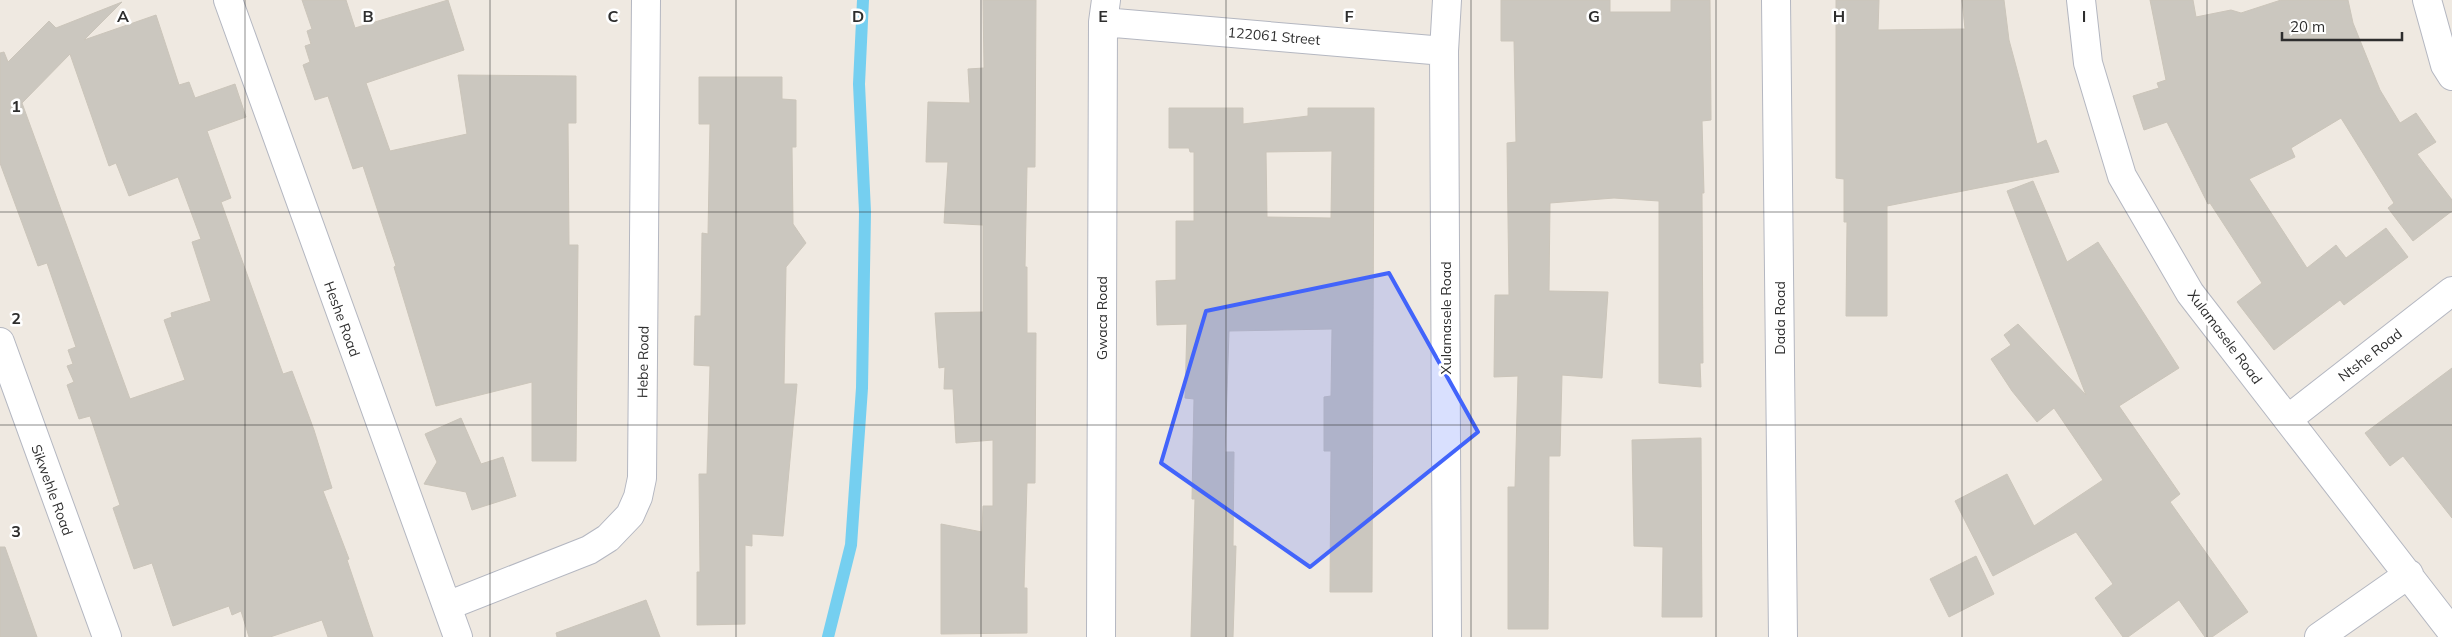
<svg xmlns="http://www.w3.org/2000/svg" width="2452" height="637" font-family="Mulish,sans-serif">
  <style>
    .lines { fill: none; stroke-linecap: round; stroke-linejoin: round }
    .stream { stroke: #75cff0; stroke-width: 12 }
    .building { fill: #cbc7bf; stroke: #cbc5ba; fill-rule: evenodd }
    .minor-casing { stroke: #b4b7c1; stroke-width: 30 }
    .minor { stroke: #fff; stroke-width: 28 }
    .marked { fill: #4264fb; fill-opacity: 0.2; stroke: #4264fb; stroke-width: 4; stroke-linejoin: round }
    .grid { fill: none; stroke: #2e2e2e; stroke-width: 1; stroke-opacity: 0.55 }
    .labels { text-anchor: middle; stroke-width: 5; stroke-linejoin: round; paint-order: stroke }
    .street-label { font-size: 14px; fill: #2e2e2e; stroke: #fff }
    .grid-label { font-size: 16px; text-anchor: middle; font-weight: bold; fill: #2e2e2e; stroke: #fff; stroke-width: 5; stroke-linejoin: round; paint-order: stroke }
  </style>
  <rect width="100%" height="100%" fill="#efe9e1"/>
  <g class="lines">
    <path class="stream" d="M828 637 851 545 862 388 865 212 859 84 863 0"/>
  </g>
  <path class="building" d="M302 0H346L355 28 448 0 464 50 366 83 390 151 467 134 458 75 576 76V123H568L569 245H578L576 461H532V382L436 406 394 267 396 266 363 166 353 169 328 96 315 100 303 65 310 62 305 46 311 44 307 31 312 29Z
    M983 0H1036L1035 167H1027L1025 267H1027V333H1036L1035 483H1027L1024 588H1027V633L941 634V524L982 532 983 506H993V440L956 443 953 389H944L945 367 939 368 935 313 983 312V225L944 223 948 162H926L928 102 970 103 968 69 984 68Z
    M1501 0H1610V12H1671V0H1710L1711 120 1702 121 1704 193H1702L1703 363H1700L1701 387 1659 383V201L1614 198 1550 203 1549 291 1608 292 1602 378 1562 375 1560 456H1549L1548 629H1508V487H1515L1518 376 1494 377 1495 295H1509L1507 143 1516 142 1514 41H1501Z
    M1836 0H1879L1878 30 1965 29 1962 0H2004L2009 40 2037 144 2046 140 2059 172 1887 206V316H1846L1847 222H1844V179L1836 178Z
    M2150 0H2193L2196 17 2231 10 2241 13 2281 0H2348L2353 23 2380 90 2400 123 2416 113 2436 142 2417 154 2452 200V211L2413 241 2388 208 2394 203 2341 118 2291 148 2295 157 2249 179 2307 268 2336 245 2346 258 2386 228 2408 257 2344 305 2340 300 2274 350 2237 302 2262 283 2210 203 2208 204 2167 122 2144 130 2133 96 2159 88 2157 83 2166 80Z
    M122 2 84 40 156 15 179 85 189 82 195 98 235 84 246 117 207 131 231 198 221 202 283 374 292 371 314 430 332 488 323 491 349 559 347 560 373 637H328L322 620 270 637H249L241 611 232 615 229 606 173 626 152 563 134 569 113 508 120 505 90 416 79 419 67 385 74 382 67 366 73 364 68 350 76 347 47 263 38 266 0 163V53L4 52 8 62 49 21 56 28ZM70 54 109 166 116 163 129 196 178 177 201 239 192 242 211 301 171 313 172 317 164 320 185 380 130 399 22 103Z
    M699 77H782V99L796 100V147H792L793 224 806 243 786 267 784 384H797L783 536 752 534V546L745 545V624L697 625V572H700L699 474H707L710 366 694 365 695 316H701L702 233 708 234 710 124H699Z
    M1169 108H1243V124L1308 116V108H1374L1372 592H1330L1331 451H1324V397L1331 396 1332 329 1229 331 1225 452H1234L1233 546H1236L1233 637H1191L1195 499H1192L1194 399 1185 398 1187 324 1157 325 1156 281 1176 280V221H1194V152H1190L1189 148H1169ZM1332 151 1331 218 1267 217 1266 152Z
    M2033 181 2067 262 2098 242 2179 368 2119 406 2180 494 2170 502 2248 612 2212 637H2205L2179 600 2128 637H2123L2095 598 2113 584 2076 532 1993 576 1955 501 2007 474 2034 526 2103 480 2054 408 2037 422 2012 391 1991 359 2011 345 2004 335 2018 324 2086 395 2007 191Z
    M2452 368V518L2403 456 2390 466 2365 433Z
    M461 418 481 464 503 457 516 496 472 510 466 492 424 484 437 462 425 434Z
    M1701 438 1702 617H1662L1663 547 1634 546 1632 440Z
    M0 547H5L37 637H0Z
    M1976 556 1994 594 1949 617 1930 579Z
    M646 600 660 637H557L556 633Z"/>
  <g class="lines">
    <g class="minor-casing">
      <path id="minor" d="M228 0 458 637
        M1447 0 1444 51 1447 637
        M1776 0 1783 637
        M2081 0 2088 63 2122 176 2190 293 2452 632
        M2427 0 2445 65 2452 76
        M1103 22 1444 51
        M0 342 107 637
        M2288 419 2452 291
        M447 606 589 550 608 538 630 515 638 497 642 478 646 0
        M1101 637 1103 22 1106 0
        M2319 637 2409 574"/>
    </g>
    <use href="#minor" class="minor"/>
  </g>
  <path class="marked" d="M1389 273 1478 432 1310 567 1161 463 1206 311Z"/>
  <path class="grid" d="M245 0V637M490 0V637M736 0V637M981 0V637M1226 0V637M1471 0V637M1716 0V637M1962 0V637M2207 0V637M0 212H2452M0 425H2452"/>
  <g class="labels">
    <g class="street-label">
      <text transform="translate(1274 36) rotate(5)" y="5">122061 Street</text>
      <text transform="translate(1102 318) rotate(-90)" y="5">Gwaca Road</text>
      <text transform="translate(1446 318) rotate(-90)" y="5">Xulamasele Road</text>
      <text transform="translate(1780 318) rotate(-90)" y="5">Dada Road</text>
      <text transform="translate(342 319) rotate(70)" y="5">Heshe Road</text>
      <text transform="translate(2225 337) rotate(53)" y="5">Xulamasele Road</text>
      <text transform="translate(2370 355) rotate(-38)" y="5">Ntshe Road</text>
      <text transform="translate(643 362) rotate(-89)" y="5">Hebe Road</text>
      <text transform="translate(52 490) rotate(70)" y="5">Sikwehle Road</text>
    </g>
  </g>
  <g class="grid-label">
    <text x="123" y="22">A</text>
    <text x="368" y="22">B</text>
    <text x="613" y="22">C</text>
    <text x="858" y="22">D</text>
    <text x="1103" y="22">E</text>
    <text x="1349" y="22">F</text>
    <text x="1594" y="22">G</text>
    <text x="1839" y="22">H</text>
    <text x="2084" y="22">I</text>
    <text x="16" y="112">1</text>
    <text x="16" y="324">2</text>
    <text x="16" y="537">3</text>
  </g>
  <path d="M2282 32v8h120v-8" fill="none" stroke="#2e2e2e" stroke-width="2.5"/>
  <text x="2290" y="32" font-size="15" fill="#2e2e2e" stroke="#ffffff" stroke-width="4" paint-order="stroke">20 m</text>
</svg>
